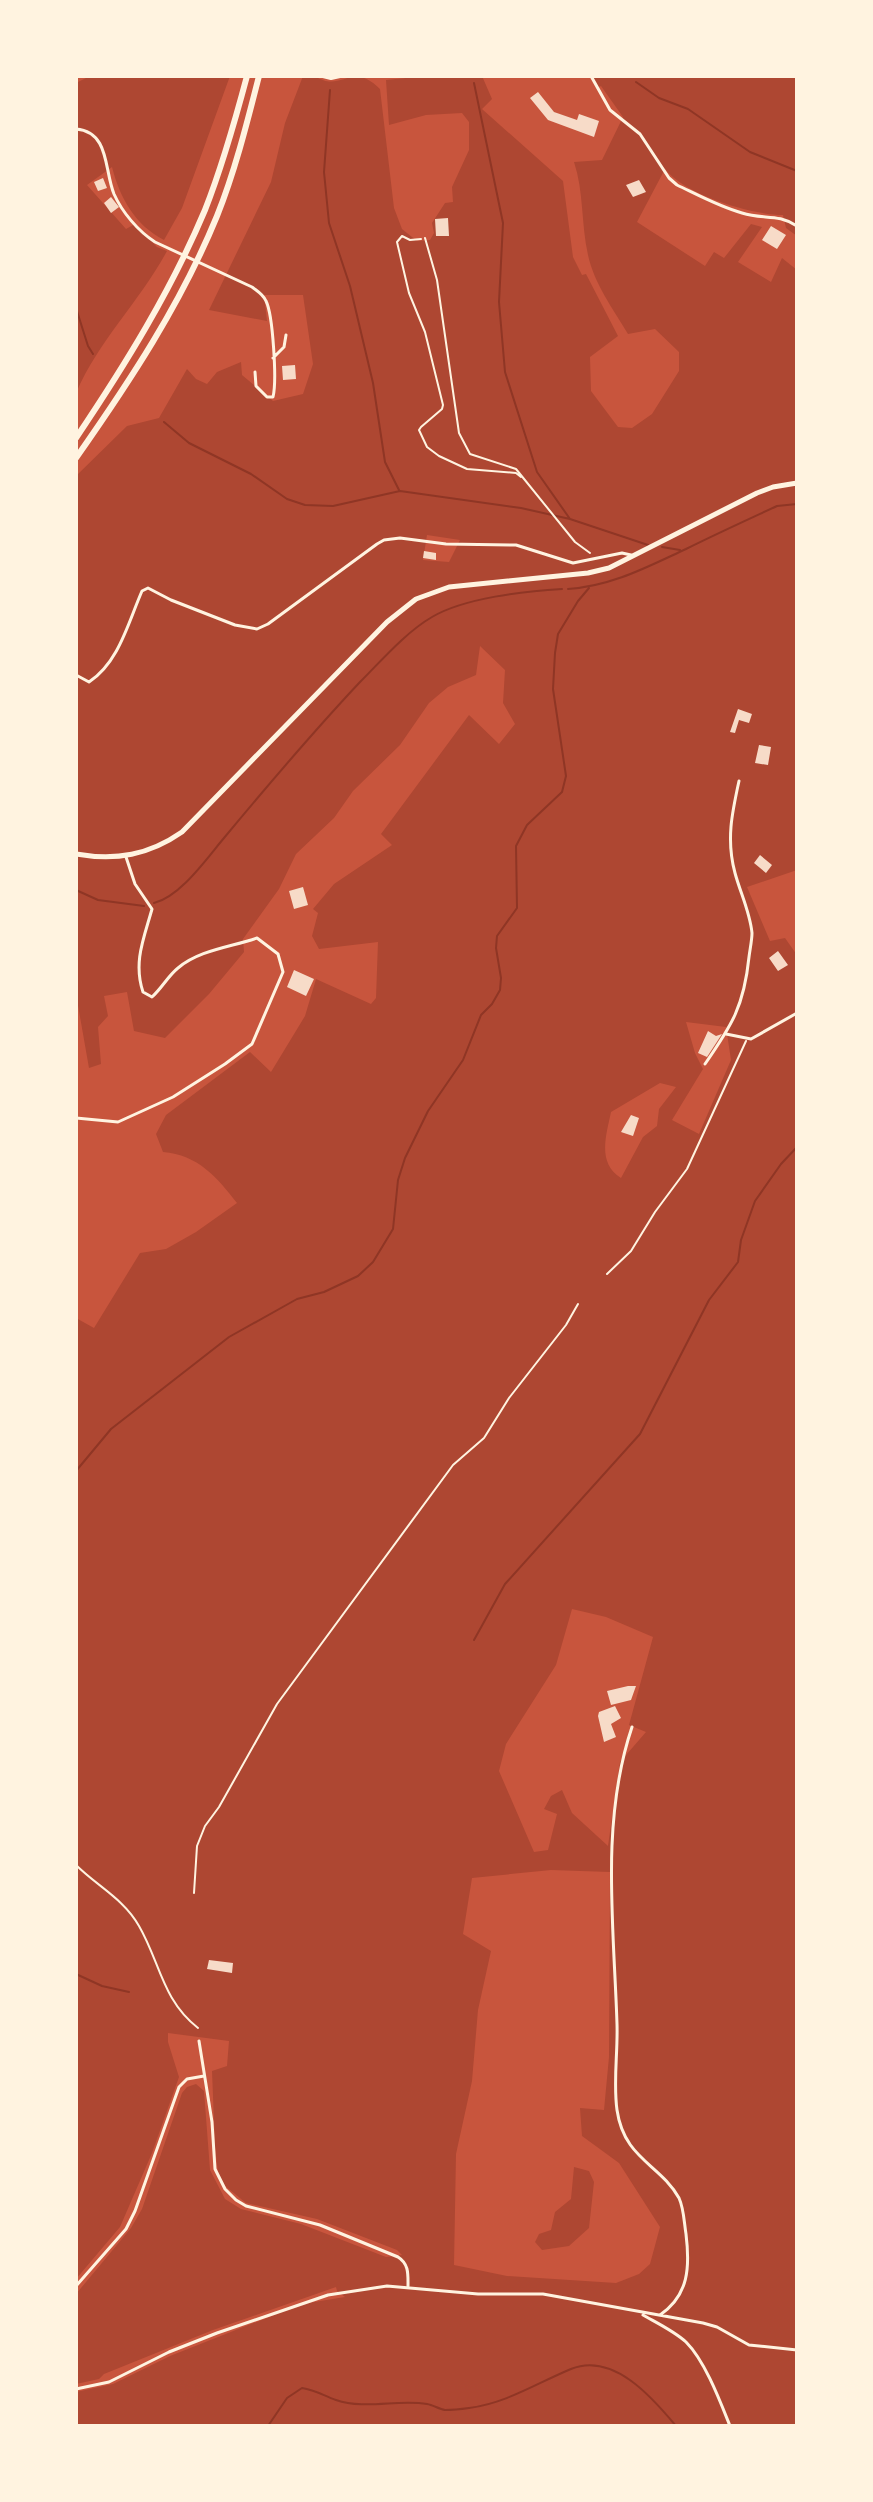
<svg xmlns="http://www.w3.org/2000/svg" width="873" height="2502" font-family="'Space Grotesk',sans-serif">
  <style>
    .green { fill: #ae4732; fill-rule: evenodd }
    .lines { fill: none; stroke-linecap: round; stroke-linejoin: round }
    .stream { stroke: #8f3625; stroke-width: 2 }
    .building { fill: #f7dbc8 }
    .path { stroke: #fff3e0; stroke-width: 2 }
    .minor { stroke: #fff3e0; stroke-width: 3 }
    .tertiary { stroke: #fff3e0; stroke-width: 4 }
    .secondary { stroke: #fff3e0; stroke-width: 5 }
    .motorway { stroke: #fff3e0; stroke-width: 6 }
  </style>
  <rect width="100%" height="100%" fill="#c8553d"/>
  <path class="green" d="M90 76H230L182 208 164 240C135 225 120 198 112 167L87 185 126 229 135 224 157 247 167 251C140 301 99 340 76 393V83Z
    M303 76H315C341 94 351 60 380 89L394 208 402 229 417 241 430 240 434 233 432 223 445 203 453 202 452 187 469 150V122L462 113 426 115 389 125 386 80 426 76H482L492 99 482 109 563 181 573 257 582 275 586 274 618 336 590 357 591 391 618 427 632 428 652 414 679 371V352L655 329 628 334C613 309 594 283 588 255 581 224 584 192 574 162L602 160 623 117 601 86 597 88 591 76H797V236L786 228 783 215C752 215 685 195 665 169L637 222 705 266 714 252 724 258 751 224 762 227 738 262 771 282 782 258 797 270V870L747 887 770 941 785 938 797 955V2426H76V2392L113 2384 170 2356 302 2304 345 2297 337 2291 336 2287 213 2330 104 2374 99 2379 76 2384V2294L131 2228 142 2209 182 2093 187 2087 196 2084 204 2091 210 2170 225 2199 241 2209 301 2224 386 2257 402 2255 397 2250 317 2219 246 2203 219 2181 215 2147 212 2071 227 2066 229 2041 168 2033V2042L179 2077 152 2153 120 2227 76 2279V1318L94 1328 140 1253 166 1249 196 1232 237 1203C217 1177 198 1155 163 1152L156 1134 166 1115 250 1052 271 1072 305 1016 316 979 371 1004 376 998 378 942 319 949 312 936 318 913 313 909 334 884 392 845 381 834 469 715 499 744 515 724 503 703 505 670 480 646 476 675 448 687 429 703 400 745 353 791 334 818 296 854 279 889 243 939 244 952 209 994 165 1038 134 1031 127 992 104 996 108 1016 98 1027 101 1064 89 1068 76 994V476L127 426 159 418 187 369 196 379 207 384 217 372 241 362 242 375 273 401 303 394 313 364 303 295H264L267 321 209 310 271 182 285 123ZM427 535 460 540 449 562 423 560ZM686 1022 726 1027 731 1060 699 1134 672 1120 703 1069 695 1053ZM660 1083 676 1087 659 1109 657 1126 643 1137 621 1178C597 1163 606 1136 611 1112ZM572 1609 606 1617 653 1637 629 1725 646 1732 620 1762 608 1846 572 1813 562 1790 551 1796 544 1809 557 1814 548 1850 534 1852 499 1771 506 1744 556 1665ZM551 1870 610 1872 609 2057 604 2110 580 2108 582 2136 619 2163 660 2227 650 2264 639 2274 616 2283 507 2276 454 2265 456 2154 472 2081 478 2010 491 1951 463 1934 472 1878Z
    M574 2167 589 2171 594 2182 589 2228 569 2246 542 2250 535 2242 539 2234 551 2230 555 2212 571 2199Z"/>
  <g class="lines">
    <path class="stream" d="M636 82 659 98 688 109 750 152 797 171
      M474 83 503 223 499 302 505 372 537 472 570 519
      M330 90 324 172 329 223 350 286 373 383 385 462 399 490
      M76 308 88 346 93 354
      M164 422 189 443 251 474 287 499 305 505 333 506 400 491 521 508 570 519 648 545
      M662 547 680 550
      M568 589C612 586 647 567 686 549 716 534 747 520 777 506L797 504
      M76 890 98 900 144 906
      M154 903C181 896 207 858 224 838 268 785 313 732 360 682 381 661 406 632 432 617 464 598 525 591 562 589
      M76 1471 111 1429 229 1337 297 1299 324 1292 358 1276 373 1262 393 1229 398 1180 405 1158 428 1111 463 1060 481 1015 492 1004 500 990 501 978 496 948 497 936 517 908 516 846 527 825 562 792 566 776 553 689 555 653 558 634 578 601 589 588
      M474 1640 505 1584 640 1434 709 1300 738 1262 741 1240 755 1201 781 1164 797 1147
      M76 1974 102 1986 129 1992
      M268 2426 287 2398 302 2388C316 2390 324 2396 336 2400 365 2410 398 2399 427 2404 433 2405 439 2409 445 2410 452 2410 462 2409 469 2408 507 2403 537 2383 571 2369 613 2352 652 2397 676 2426"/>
  </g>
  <path class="building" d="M538 92 554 112 577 120 579 114 599 121 594 137 548 120 530 98Z
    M103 178 107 188 98 191 94 182Z
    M639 180 646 192 633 197 626 185Z
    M111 197 119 207 111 213 104 203Z
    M448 218 449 236H436L435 219Z
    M771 226 786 235 777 249 762 240Z
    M295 365 296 379 283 380 282 366Z
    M424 551 436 553V560L423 558Z
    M738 709 752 714 749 723 739 720 735 733 730 732Z
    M759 745 771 747 768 765 755 763Z
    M760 855 772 865 766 873 754 863Z
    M303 887 308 905 294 909 289 891Z
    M778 951 788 965 778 971 769 958Z
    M294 970 314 979 306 996 287 987Z
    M708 1031 716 1036 722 1034 707 1057 698 1053Z
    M631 1115 639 1118 633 1136 621 1132Z
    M628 1686H636L631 1700 611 1705 607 1691Z
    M615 1706 621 1718 611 1724 616 1737 604 1742 598 1716 599 1712Z
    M209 1960 233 1963 232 1973 207 1969Z"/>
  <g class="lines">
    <path class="path" d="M425 238 437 280 459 433 470 454 516 469 575 542 590 553
      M421 239 410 240 402 236 397 242 409 293 425 332 443 405 442 409 421 427 419 430 427 447 439 456 467 469 516 473 521 477
      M607 1274 631 1251 655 1212 687 1169 746 1041
      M76 1865C97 1886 124 1899 139 1926 160 1962 162 2000 198 2028
      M194 1893 197 1846 205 1826 219 1807 277 1704 453 1465 484 1438 509 1398 566 1325 578 1304"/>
    <path class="minor" d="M520 76H542
      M591 76 610 110 640 134 669 178 677 185C698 195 720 207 742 213 764 220 777 213 797 226
      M76 129C110 132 104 170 114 194 122 212 138 231 155 242L252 287C257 291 263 294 266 301 273 315 277 381 273 397H267L256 386 255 372
      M273 358 284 347 286 335
      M76 675 89 682C119 662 128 623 142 591L148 588 171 600 235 625 257 629 268 624 377 544 384 540 400 538 446 544 516 545 573 563 622 553 631 555
      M726 1034 751 1039 797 1013
      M705 1064C732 1025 744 1006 749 957 750 949 752 940 752 933 750 912 740 892 735 873 726 840 732 813 739 781
      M76 1118 118 1122 173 1097 225 1064 252 1044 283 972 278 954 257 938C231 947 199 950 178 968 168 976 162 988 152 997L143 992C133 962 144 938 152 909L135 884 126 857
      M632 1727C600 1822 614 1926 617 2024 618 2052 613 2082 617 2110 624 2159 660 2164 679 2198 684 2209 684 2222 686 2234 690 2267 689 2295 660 2315
      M199 2041 212 2122 215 2169 225 2189 236 2200 246 2206 320 2225 398 2257C409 2264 408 2274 408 2286
      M76 2286 126 2229 135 2211 179 2087 187 2079 204 2076
      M643 2315C657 2323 674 2331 686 2342 705 2361 720 2401 730 2426
      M76 2389 109 2382 169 2352 217 2333 328 2295 387 2286 478 2294H543L703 2323 717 2327 749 2345 797 2350"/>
    <path class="tertiary" d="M323 76 331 78 340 76"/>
    <path class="secondary" d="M76 854C116 861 149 855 182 832L387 622 416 599 449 587 588 573 609 568 757 493 773 487 797 483"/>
    <path class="motorway" d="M76 438C125 365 171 291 205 210 222 167 235 121 247 76
      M76 458C130 381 181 304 217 216 235 171 247 123 259 76"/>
  </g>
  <rect width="873" height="2502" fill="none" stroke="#fff3e0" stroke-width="156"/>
</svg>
